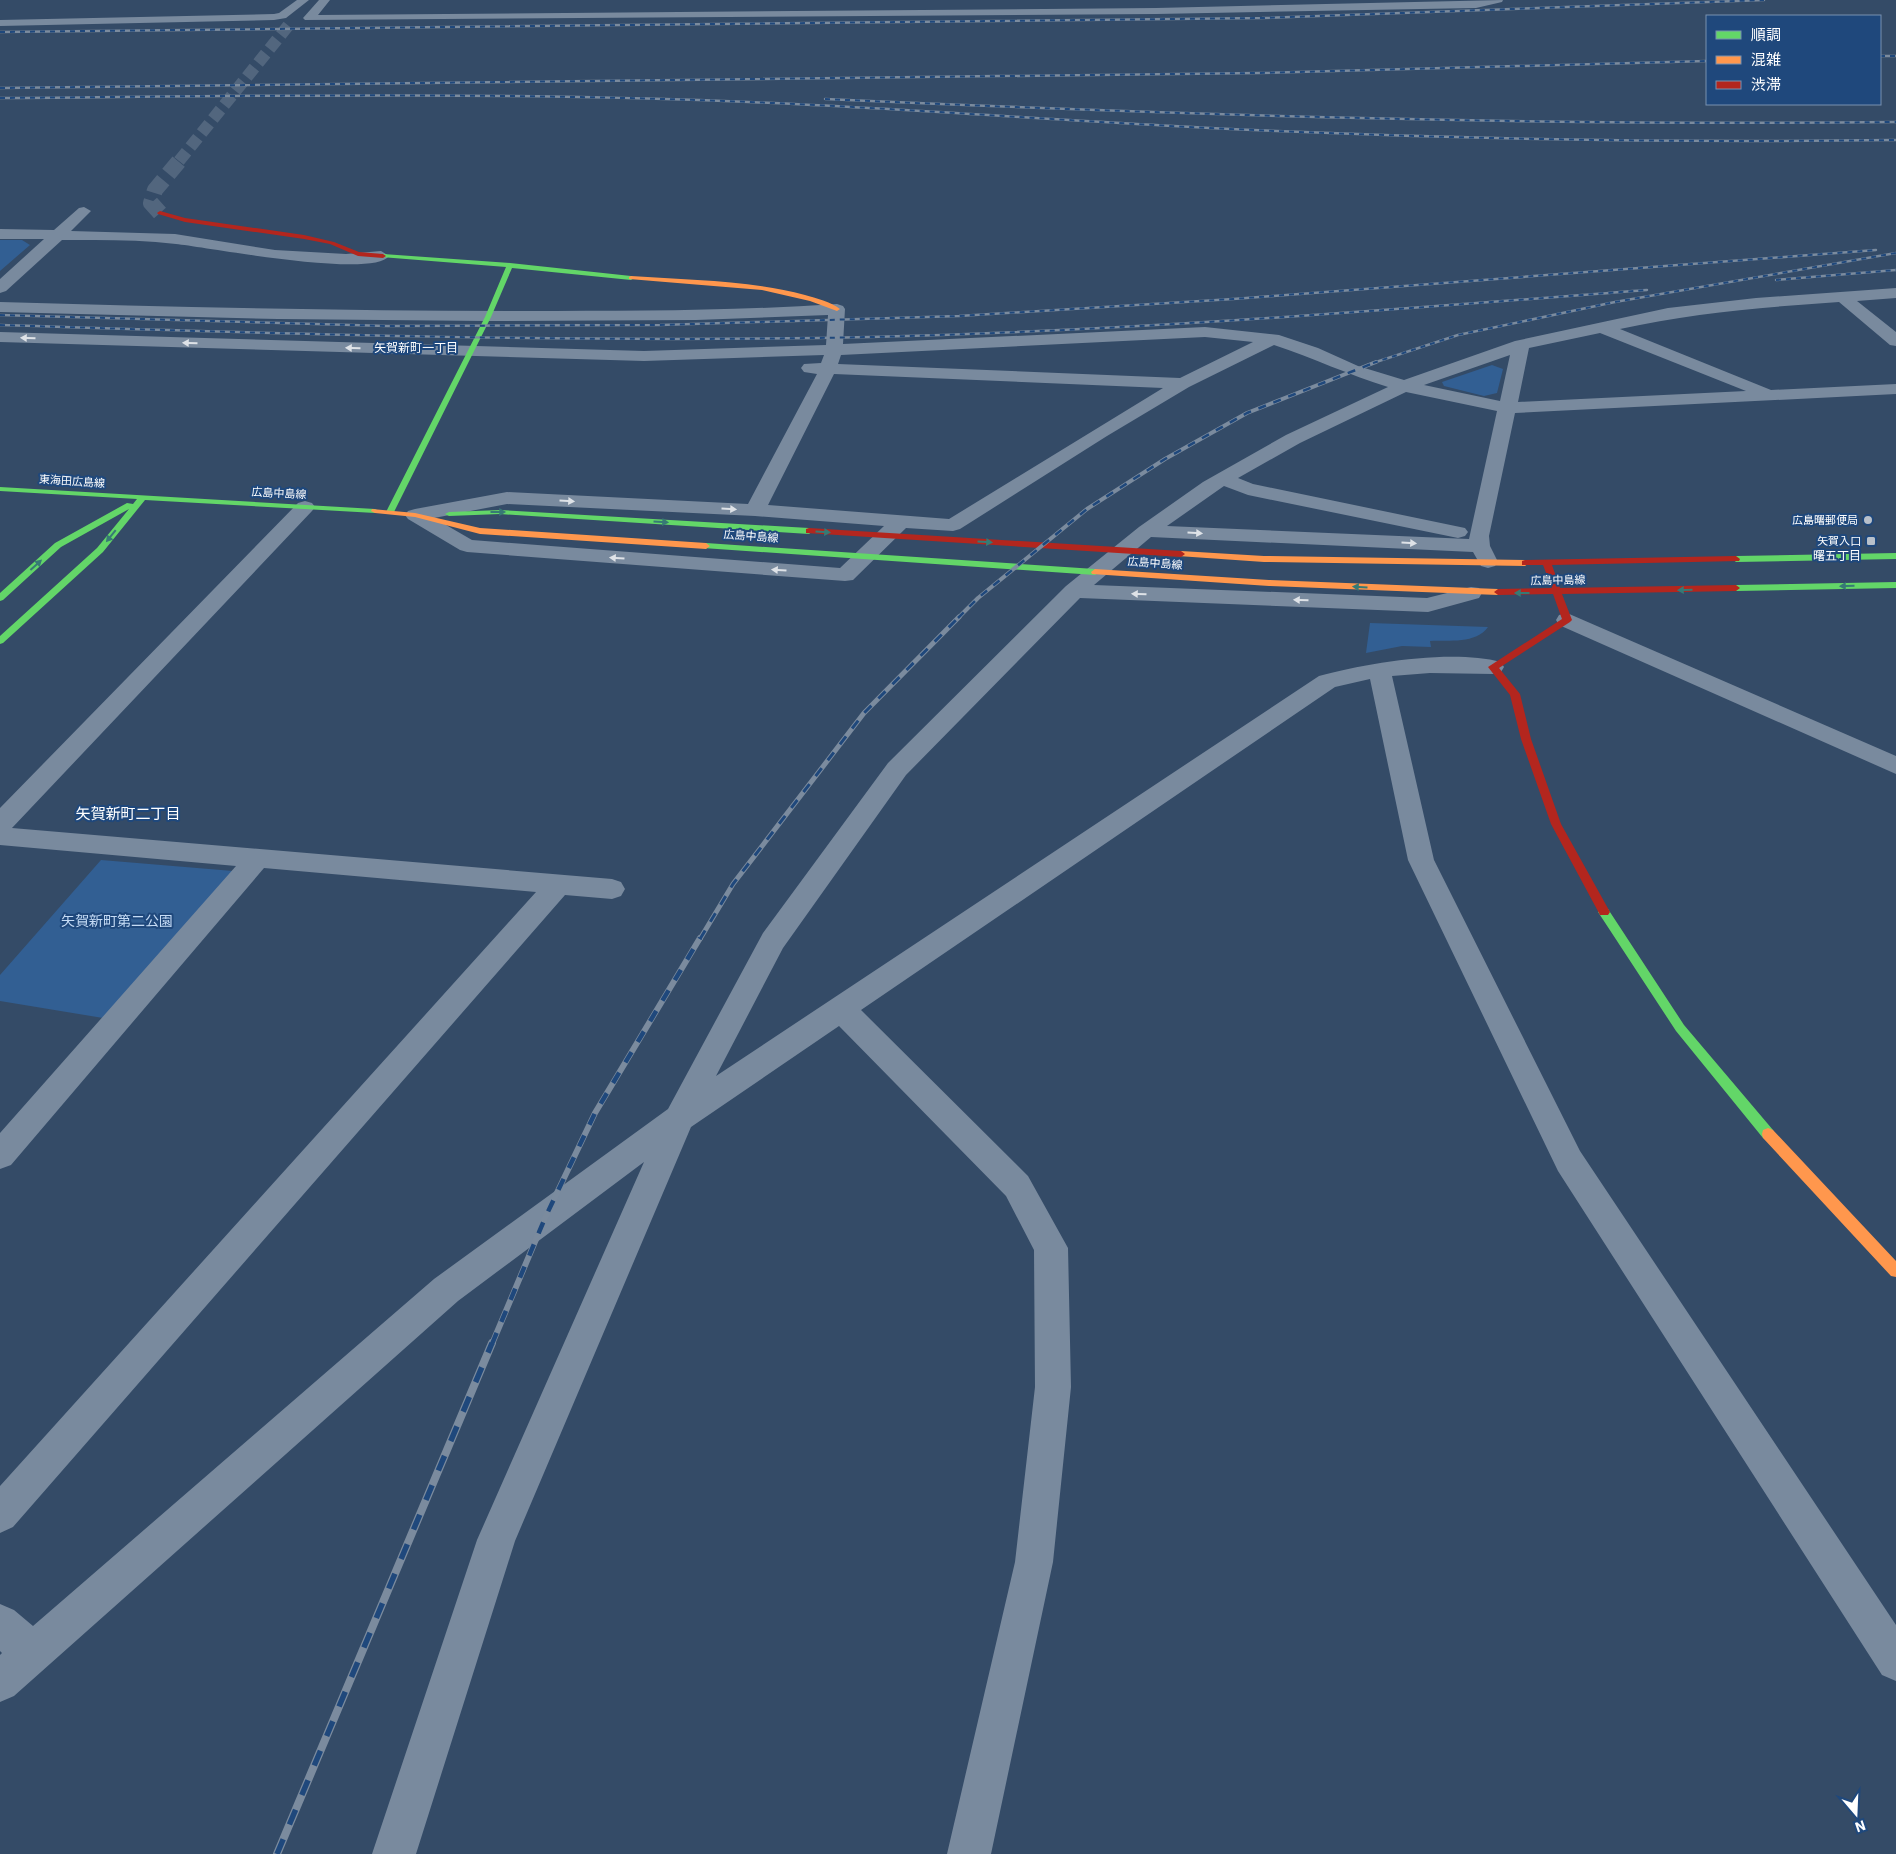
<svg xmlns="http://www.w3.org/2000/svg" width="1896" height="1854" font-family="'IBM Plex Sans','Noto Sans JP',sans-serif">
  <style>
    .green { fill: #325f93 }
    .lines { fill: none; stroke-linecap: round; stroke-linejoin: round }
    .street-tunnel-far1 { stroke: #52667e; stroke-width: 12; stroke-dasharray: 12 6; stroke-linecap: butt }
    .street-tunnel { stroke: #52667e; stroke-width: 16; stroke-dasharray: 16 8; stroke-linecap: butt }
    .street { fill: #798a9e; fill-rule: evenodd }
    .fast { fill: #63d668; fill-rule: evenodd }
    .slow { fill: #ff974d; fill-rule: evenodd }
    .jam { fill: #b3261e; fill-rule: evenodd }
    .rail-far4-casing { stroke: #7b8b9e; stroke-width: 2.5 }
    .rail-far3-casing { stroke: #7b8b9e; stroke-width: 4 }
    .rail-far2-casing { stroke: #7b8b9e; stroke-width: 5 }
    .rail-far1-casing { stroke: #7b8b9e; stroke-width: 6 }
    .rail-casing { stroke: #7b8b9e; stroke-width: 8 }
    .rail-far4 { stroke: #1f487c; stroke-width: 2; stroke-dasharray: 5; stroke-linecap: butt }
    .rail-far3 { stroke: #1f487c; stroke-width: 2.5; stroke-dasharray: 8; stroke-linecap: butt }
    .rail-far2 { stroke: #1f487c; stroke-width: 3; stroke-dasharray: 10; stroke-linecap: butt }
    .rail-far1 { stroke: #1f487c; stroke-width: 4.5; stroke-dasharray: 12; stroke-linecap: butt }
    .rail { stroke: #1f487c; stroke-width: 5.5; stroke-dasharray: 16; stroke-linecap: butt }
    .oneway { fill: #dee2e7 }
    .oneway2 { fill: #377a75 }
    .poi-dot { fill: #b8c0ca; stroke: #1f487c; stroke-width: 2 }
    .labels { text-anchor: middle; stroke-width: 4; stroke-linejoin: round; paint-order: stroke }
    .far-street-label { font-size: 11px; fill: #fff; stroke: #1f487c }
    .far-poi-label { font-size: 11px; fill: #fff; stroke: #1f487c; text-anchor: end }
    .far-neighbourhood-label { font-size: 12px; fill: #fff; stroke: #1f487c }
    .park-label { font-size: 14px; fill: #c5dbf5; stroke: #1f487c }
    .neighbourhood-label { font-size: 15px; fill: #fff; stroke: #1f487c }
  </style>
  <rect width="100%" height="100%" fill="#344b67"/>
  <path class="green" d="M0 240H22L30 245 0 271Z
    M1492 365 1503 369 1497 393 1484 396 1444 386 1442 382Z
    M1370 623 1488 627C1476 644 1449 640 1430 641L1431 647 1402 646 1366 653Z
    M101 860 233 871 103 1018 0 1001V975Z"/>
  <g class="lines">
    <path class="street-tunnel-far1" d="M179 161 292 21"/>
    <path class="street-tunnel" d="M160 213 151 203 155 190 180 160"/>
    <path class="street" d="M297 0H309L286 18 274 20 0 26V20L274 14 279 13Z
      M319 0H330L318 15 1156 8 1503 0 1502 2 1476 8 1156 14 305 20 303 18Z
      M84 207 91 211 71 231 175 234 275 250 346 254 381 251 389 256C373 279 206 247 176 244 138 239 100 240 62 240L6 291 0 293V279L44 239H0V229L54 230 79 208Z
      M1896 288V298L1857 301 1896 332V346L1890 345 1839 302C1765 307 1692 313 1620 329L1771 390 1896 384V394L1515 413 1489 536 1490 546 1498 562 1495 566 1488 568 1481 566 1473 552 1151 537 1094 585 1427 598 1471 587 1479 588 1482 593 1479 598 1428 612 1080 598 906 775 783 948 716 1076 1319 676C1368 663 1451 649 1501 662L1504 667 1501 672 1493 674 1430 673 1392 676 1434 860 1580 1151 1896 1625V1681L1882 1675 1558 1171 1408 860 1370 679 1335 687 861 1010 1028 1176 1068 1248 1071 1387 1053 1562 991 1854H947L1015 1562 1035 1387 1034 1250 1006 1196 839 1026 691 1127 515 1541 416 1854H372L477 1540 644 1162 458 1301 14 1696 0 1702V1655L2 1653 0 1651V1604L14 1610 33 1626 434 1279 668 1109 763 933 888 763 1066 586 1139 527 1203 482 1286 435 1388 387C1349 375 1313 358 1274 345L1189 387 1107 436 960 529 953 531 906 528 853 580 845 581 467 552 460 550 408 519 405 515 408 511 415 509 507 492 748 504 817 374 804 372 801 368 804 364 821 363 824 355 644 361 0 342V332L644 351 826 345 828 315 696 320 486 321 278 319 0 312V302C175 307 350 311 526 311 630 311 733 311 837 304L843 306 845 309 843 344 1205 327 1279 335 1318 348 1358 366 1404 380 1515 341 1668 308 1756 298ZM1600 333 1746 391 1518 402 1529 348ZM1205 337 1253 342 1180 378 838 364 841 355ZM1510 355 1500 401 1424 385ZM834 374 1163 388 949 519 768 505ZM1406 392 1497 411 1469 539 1167 526 1224 486 1248 495 1458 538 1465 536 1468 532 1465 528 1253 484 1238 478 1300 443ZM507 504 755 516 884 526 840 568 472 540 434 518Z
      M305 501 312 503 315 507 312 511 12 828 612 879 621 882 625 889 621 896 612 899 565 895 13 1527 0 1533V1486L536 892 264 868 11 1165 0 1169V1133L236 866 0 845V808L298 503Z
      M1567 613 1896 756V774L1559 625 1556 620 1559 615Z"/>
    <path class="fast" d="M383 254 510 263 631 276 634 278 631 280 512 268 491 317 394 512 390 514 386 512 485 317 506 267 381 257V255Z
      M0 487 375 509 379 511 375 513 145 500 103 552 3 643 0 644V636L97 548 129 509 61 547 3 600 0 601V593L55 543 127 503 133 504 137 499 0 491Z
      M500 510 809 528 813 531 809 534 500 514 449 516 445 514 449 512Z
      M706 543 1095 569 1099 572 1095 575 703 548V544Z
      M1896 553V559L1736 562 1732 559 1736 556Z
      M1896 582V588L1736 591 1732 588 1736 585Z
      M1604 908 1608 909 1684 1025 1773 1130 1774 1134 1773 1138 1768 1140 1763 1138 1676 1031 1600 915 1598 912 1600 909Z"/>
    <path class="slow" d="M631 276C689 280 748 280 805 295 816 298 831 302 840 309L837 311 810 301 762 290 629 279V277Z
      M372 509 415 513 480 528 706 543 710 546 706 549 480 534 415 517 375 513 371 511Z
      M1181 551 1264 556 1525 560 1529 563 1525 566 1264 562 1178 556 1177 554Z
      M1095 569 1269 580 1498 589 1502 592 1498 595 1269 586 1092 574 1091 572Z
      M1768 1128 1773 1130 1896 1261V1277L1891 1276 1763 1138 1762 1134 1763 1130Z"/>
    <path class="jam" d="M160 211 185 218 304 235 334 242 359 252 383 254 386 256 383 258 358 256 330 244 304 239 185 222 158 214 157 213Z
      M809 528 1181 551 1185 554 1181 557 806 533V529Z
      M1736 556 1740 559 1739 561 1552 565 1560 588 1736 585 1740 588 1736 591 1562 594 1572 620 1570 622 1499 668 1520 694 1531 739 1561 824 1610 912 1608 915H1600L1551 824 1521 739 1510 695 1488 667 1562 619 1553 594 1498 595 1494 592 1498 589 1552 588 1543 565H1522V561L1525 560Z"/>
    <g class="rail-far4-casing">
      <path id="rail-far4" d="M0 32 1262 18 1764 0
        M1880 56H1896
        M0 88 1259 73 1707 61
        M0 98C241 96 483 92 724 101 886 107 1048 120 1210 128 1438 139 1667 143 1896 140
        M825 99C1182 115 1539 126 1896 122
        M1776 280 1896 270
        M0 315 387 326 660 325 959 316 1233 299 1876 250
        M0 325C290 334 580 343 870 337 1129 331 1388 310 1647 290
        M1373 363 1458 335 1615 302 1896 253"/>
    </g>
    <g class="rail-far3-casing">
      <path id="rail-far3" d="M958 618 978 598 1087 509 1165 459 1247 413 1376 362"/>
    </g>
    <g class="rail-far2-casing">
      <path id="rail-far2" d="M700 939 733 884 864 713 959 617"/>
    </g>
    <g class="rail-far1-casing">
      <path id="rail-far1" d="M492 1344 545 1218 595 1113 700 938"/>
    </g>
    <g class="rail-casing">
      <path id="rail" d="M277 1854 492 1343"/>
    </g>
    <use href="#rail-far4" class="rail-far4"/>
    <use href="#rail-far3" class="rail-far3"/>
    <use href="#rail-far2" class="rail-far2"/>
    <use href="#rail-far1" class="rail-far1"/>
    <use href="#rail" class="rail"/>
  </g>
  <defs><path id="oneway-solid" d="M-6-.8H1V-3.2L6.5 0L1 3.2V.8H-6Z" transform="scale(1.25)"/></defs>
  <g class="oneway">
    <use href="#oneway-solid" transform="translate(28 338) rotate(-178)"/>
    <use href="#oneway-solid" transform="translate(190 343) rotate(-178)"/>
    <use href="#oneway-solid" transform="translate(353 348) rotate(-178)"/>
    <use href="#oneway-solid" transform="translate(567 501) rotate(3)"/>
    <use href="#oneway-solid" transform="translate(729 509) rotate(3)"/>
    <use href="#oneway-solid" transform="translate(1195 533) rotate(3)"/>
    <use href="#oneway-solid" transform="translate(1409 543) rotate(3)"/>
    <use href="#oneway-solid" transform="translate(617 558) rotate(-176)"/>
    <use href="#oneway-solid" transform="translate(779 570) rotate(-176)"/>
    <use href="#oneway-solid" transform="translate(1139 594) rotate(-178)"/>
    <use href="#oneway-solid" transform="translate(1301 600) rotate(-178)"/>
  </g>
  <g class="oneway2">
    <use href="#oneway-solid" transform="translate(498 512)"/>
    <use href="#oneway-solid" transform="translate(661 522) rotate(4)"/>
    <use href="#oneway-solid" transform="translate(823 532) rotate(4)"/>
    <use href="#oneway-solid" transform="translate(111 536) rotate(129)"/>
    <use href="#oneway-solid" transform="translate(985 542) rotate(4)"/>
    <use href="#oneway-solid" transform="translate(36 565) rotate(-42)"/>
    <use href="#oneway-solid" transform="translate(1847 586) rotate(179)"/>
    <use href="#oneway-solid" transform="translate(1360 587) rotate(-177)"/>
    <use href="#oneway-solid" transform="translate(1685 590) rotate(179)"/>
    <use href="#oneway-solid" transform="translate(1522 593) rotate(180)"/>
  </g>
  <g class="poi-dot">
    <circle cx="1868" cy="520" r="5"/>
    <rect x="1866" y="536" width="10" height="10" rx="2.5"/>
  </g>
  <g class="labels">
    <g class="far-street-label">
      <text transform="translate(72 481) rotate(4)" y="4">東海田広島線</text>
      <text transform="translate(279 493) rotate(3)" y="4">広島中島線</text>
      <text transform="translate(751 536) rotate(4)" y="4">広島中島線</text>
      <text transform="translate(1155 563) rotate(4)" y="4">広島中島線</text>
      <text transform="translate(1558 580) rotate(-1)" y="4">広島中島線</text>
    </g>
    <g class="far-poi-label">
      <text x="1858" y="524">広島曙郵便局</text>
      <text x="1861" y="545">矢賀入口</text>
    </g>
    <g class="far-neighbourhood-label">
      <text x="416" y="352">矢賀新町一丁目</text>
      <text x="1837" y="560">曙五丁目</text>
    </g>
    <g class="park-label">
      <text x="117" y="926">矢賀新町第二公園</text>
    </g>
    <g class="neighbourhood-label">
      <text x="128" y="819">矢賀新町二丁目</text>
    </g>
  </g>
  <rect x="1706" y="15" width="175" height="90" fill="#1f487c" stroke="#7991b0"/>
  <rect x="1716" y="31" width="25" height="8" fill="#63d668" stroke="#7991b0"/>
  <text x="1751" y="40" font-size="15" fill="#ffffff">順調</text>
  <rect x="1716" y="56" width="25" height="8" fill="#ff974d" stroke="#7991b0"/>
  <text x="1751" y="65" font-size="15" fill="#ffffff">混雑</text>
  <rect x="1716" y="81" width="25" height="8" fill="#b3261e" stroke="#7991b0"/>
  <text x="1751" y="90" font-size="15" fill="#ffffff">渋滞</text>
  <g transform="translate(1856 1814) rotate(161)" stroke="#1f487c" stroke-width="4" paint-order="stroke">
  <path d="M0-4L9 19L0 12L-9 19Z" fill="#ffffff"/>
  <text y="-8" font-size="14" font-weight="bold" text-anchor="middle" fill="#ffffff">N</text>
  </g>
</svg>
